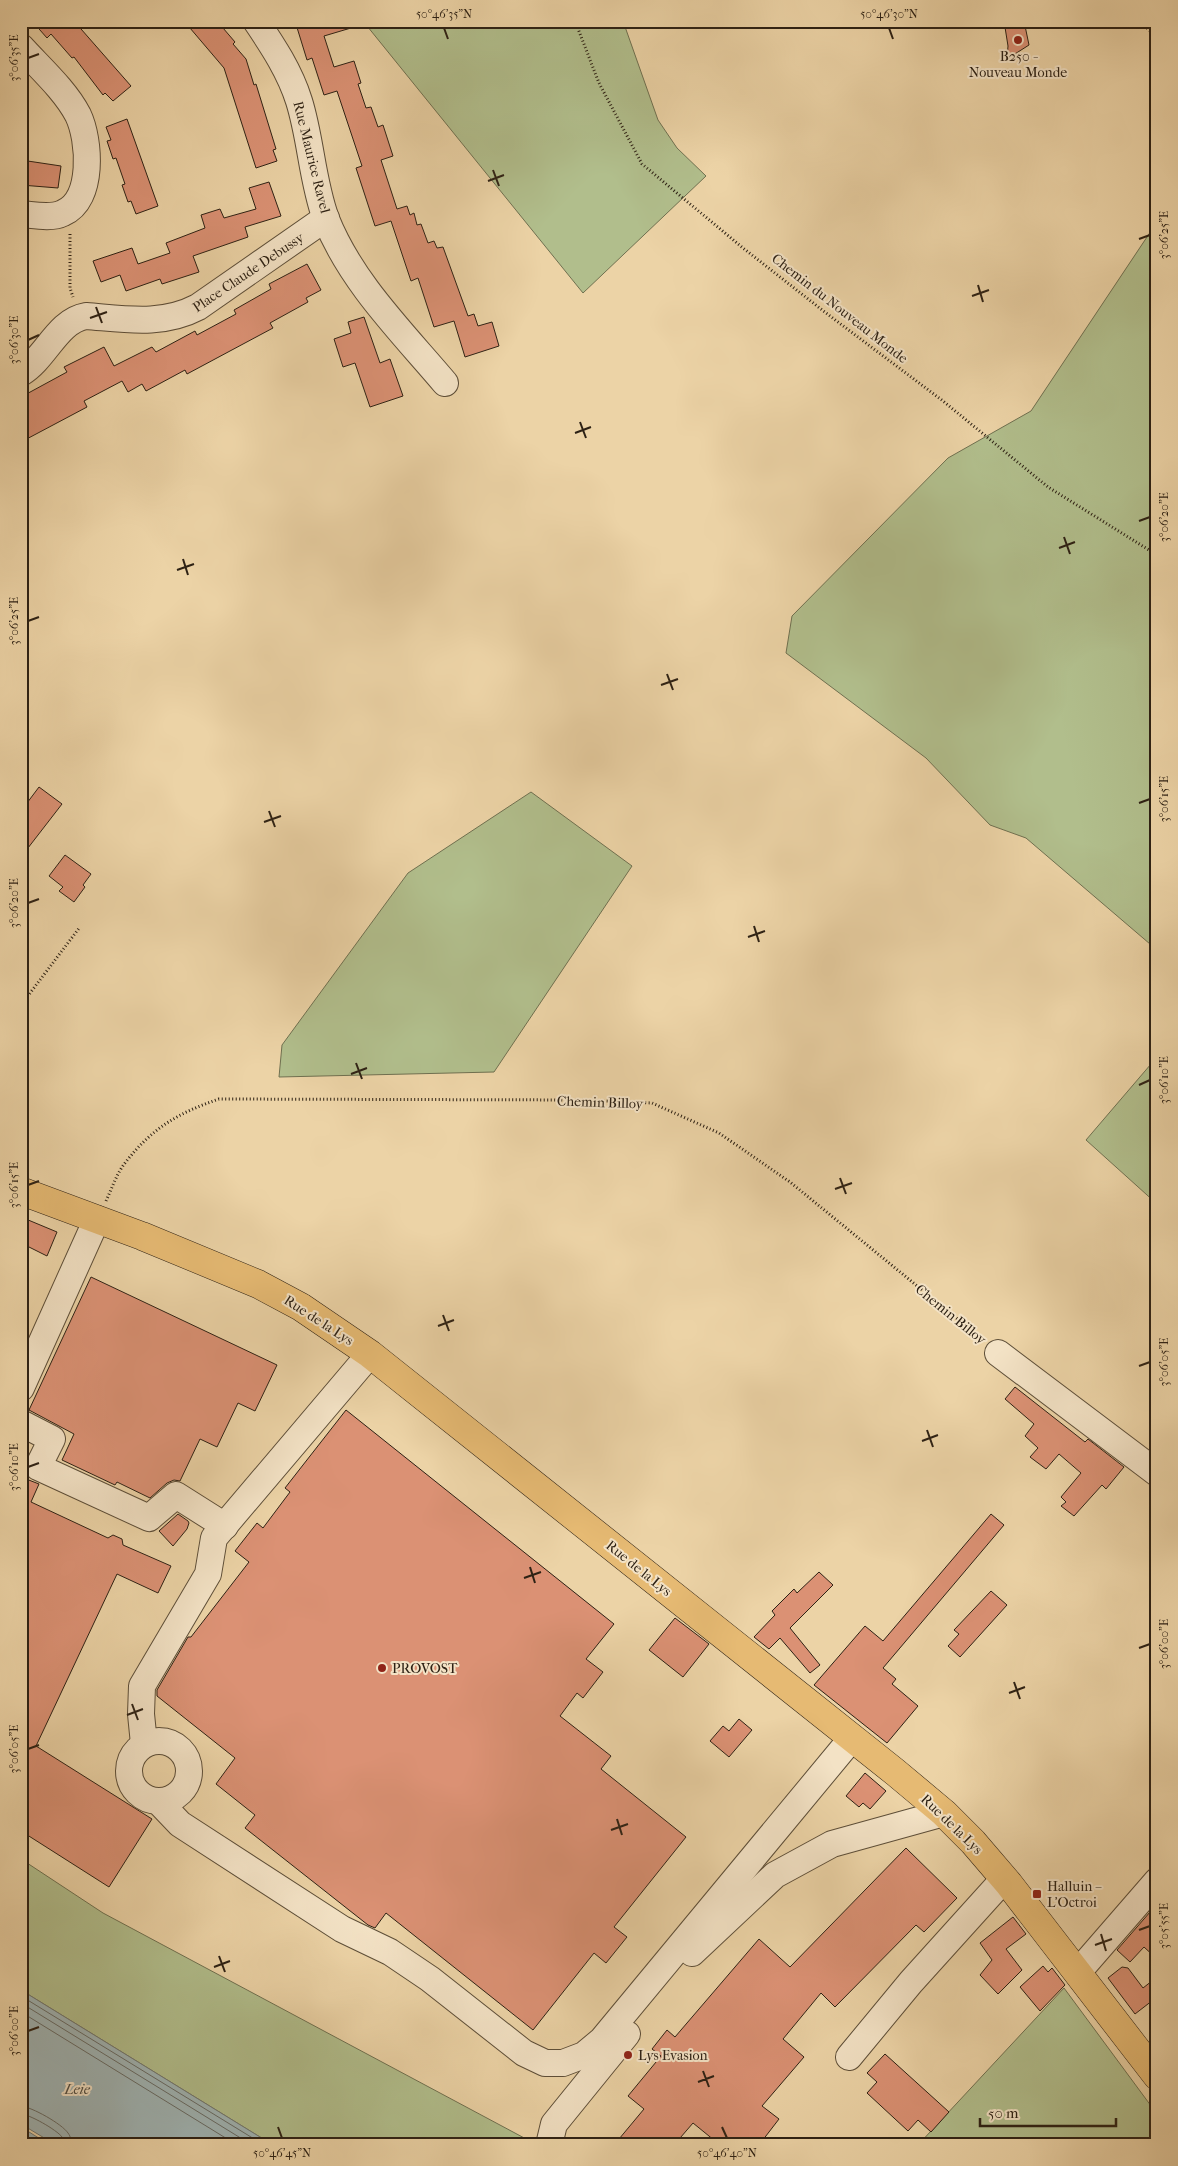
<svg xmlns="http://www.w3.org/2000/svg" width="1178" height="2166" viewBox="0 0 1178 2166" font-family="'IM FELL French Canon',serif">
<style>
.green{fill:#b1be8c;stroke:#6f7050}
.water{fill:#9fb4b4;stroke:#717974}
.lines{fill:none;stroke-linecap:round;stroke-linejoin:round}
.shore{stroke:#666a64;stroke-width:1}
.building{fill:#db9174;stroke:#2d2114}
.minor-casing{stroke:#5d4e38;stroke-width:28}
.major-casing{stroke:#2d2114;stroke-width:29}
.path{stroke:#2d2114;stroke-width:3;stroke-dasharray:1 2.5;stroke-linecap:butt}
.minor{stroke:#f3e2c5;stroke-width:26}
.major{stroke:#e6ba73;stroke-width:28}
.ticks{fill:none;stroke:#2d2114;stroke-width:2}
.poi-dot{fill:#8f2418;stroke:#f3e2c5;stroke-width:2}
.labels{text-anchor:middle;stroke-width:4;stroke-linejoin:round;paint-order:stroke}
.poi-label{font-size:14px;fill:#2d2114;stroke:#f3e2c5;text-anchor:start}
.street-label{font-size:14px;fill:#2d2114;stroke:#f3e2c5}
.water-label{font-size:15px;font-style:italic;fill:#4f4d44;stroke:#f3e2c5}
.neatline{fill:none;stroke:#2d2114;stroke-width:2}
.ticks-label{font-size:12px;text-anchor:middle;fill:#2d2114}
</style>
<rect width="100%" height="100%" fill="#ecd3a6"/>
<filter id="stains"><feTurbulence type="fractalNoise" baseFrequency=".004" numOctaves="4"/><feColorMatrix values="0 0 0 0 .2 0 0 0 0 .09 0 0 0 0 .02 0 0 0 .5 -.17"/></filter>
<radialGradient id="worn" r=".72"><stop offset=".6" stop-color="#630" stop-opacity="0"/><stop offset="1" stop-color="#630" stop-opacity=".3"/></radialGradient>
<g class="green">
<path d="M 363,21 L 623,21 L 658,120 L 677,148 L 706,176 L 583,293 Z"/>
<path d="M 1157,222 L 1157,950 L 1026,838 L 990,825 L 926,758 L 786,653 L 792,616 L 948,458 L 1031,411 Z"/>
<path d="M 531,792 L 632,866 L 494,1072 L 279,1077 L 282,1045 L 408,873 Z"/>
<path d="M 1157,1057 L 1157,1204 L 1086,1140 Z"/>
<path d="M 21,1859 L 103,1913 L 528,2140 L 532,2145 L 273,2145 L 21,1990 Z"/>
<path d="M 1064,1988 L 1157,2114 L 1157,2145 L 918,2145 Z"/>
</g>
<g class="water">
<path d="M 21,1990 L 273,2145 L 56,2145 L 21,2124 Z"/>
<path d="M 21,2127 L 50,2145 L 21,2145 Z"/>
</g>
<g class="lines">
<g class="shore">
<path d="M 21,1996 L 264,2145"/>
<path d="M 21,2003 L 252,2145"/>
<path d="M 21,2012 L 237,2145"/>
<path d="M 21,2106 C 32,2107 62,2124 68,2133 C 71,2137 71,2140 71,2145"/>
<path d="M 21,2114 C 29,2114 57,2130 62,2137 C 64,2140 63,2141 64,2145"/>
</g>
</g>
<g class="building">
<path d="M 32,21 L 74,21 L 131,86 L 113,101 L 105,93 L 103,95 L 74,57 L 72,58 L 51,34 L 47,38 Z"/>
<path d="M 184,21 L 217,21 L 235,42 L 233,44 L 246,59 L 254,85 L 256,84 L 276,149 L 273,150 L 277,161 L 256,168 L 224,68 Z"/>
<path d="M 295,21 L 361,21 L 361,25 L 324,36 L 334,67 L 354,61 L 361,83 L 358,84 L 366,108 L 371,107 L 378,127 L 383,125 L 393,156 L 381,160 L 397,209 L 407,206 L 410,215 L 414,213 L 417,225 L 421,224 L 428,243 L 434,241 L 437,248 L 443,247 L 468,316 L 474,314 L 478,326 L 492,322 L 499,346 L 465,357 L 454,321 L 434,327 L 418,278 L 411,281 L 391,221 L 375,226 L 356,168 L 362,166 L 337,91 L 324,95 L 312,58 L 307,60 Z"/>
<path d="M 1004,21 L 1024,21 L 1029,45 L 1007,59 L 1008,46 Z"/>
<path d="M 127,119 L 158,206 L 136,214 L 131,201 L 128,202 L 122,185 L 125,184 L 116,158 L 113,159 L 107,141 L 111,140 L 106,127 Z"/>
<path d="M 21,160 L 61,166 L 58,188 L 21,185 Z"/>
<path d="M 269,182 L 281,216 L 245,227 L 248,237 L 193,256 L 199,272 L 162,284 L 160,279 L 126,291 L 120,275 L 101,282 L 93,261 L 132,248 L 138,264 L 170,253 L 166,243 L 205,228 L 201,215 L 220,209 L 224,218 L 256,209 L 249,188 Z"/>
<path d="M 307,264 L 321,290 L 306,298 L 308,302 L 270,323 L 273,328 L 187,374 L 185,370 L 146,391 L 142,384 L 128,392 L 122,381 L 84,401 L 87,407 L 21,442 L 21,397 L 67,372 L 64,367 L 104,347 L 114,366 L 152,347 L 156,352 L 195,331 L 197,335 L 236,314 L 234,310 L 271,289 L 269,284 Z"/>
<path d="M 364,317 L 380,363 L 390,359 L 403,396 L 370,407 L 355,363 L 343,367 L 334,339 L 351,333 L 348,322 Z"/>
<path d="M 39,787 L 62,804 L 21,857 L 21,811 Z"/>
<path d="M 65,855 L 91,874 L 83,885 L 85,887 L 74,902 L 59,891 L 63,887 L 49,876 Z"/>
<path d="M 21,1217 L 57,1232 L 47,1256 L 21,1243 Z"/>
<path d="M 91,1277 L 277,1365 L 255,1411 L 238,1403 L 217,1447 L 200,1439 L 180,1481 L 174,1480 L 167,1483 L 150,1498 L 117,1482 L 115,1485 L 62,1460 L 74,1434 L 29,1410 Z"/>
<path d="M 1015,1387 L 1085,1442 L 1088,1439 L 1124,1467 L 1106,1489 L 1102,1485 L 1074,1516 L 1061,1506 L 1066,1502 L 1061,1497 L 1081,1473 L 1059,1454 L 1046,1469 L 1030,1457 L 1038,1448 L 1025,1436 L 1034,1424 L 1005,1399 Z"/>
<path d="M 346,1410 L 614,1624 L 586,1659 L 603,1672 L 583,1698 L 577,1693 L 560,1716 L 611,1756 L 601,1769 L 686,1837 L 614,1927 L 627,1937 L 606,1963 L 594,1953 L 533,2030 L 386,1913 L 375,1928 L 368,1925 L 245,1828 L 255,1815 L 216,1784 L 235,1758 L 157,1696 L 157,1690 L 188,1637 L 191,1637 L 249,1562 L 235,1551 L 257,1523 L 263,1528 L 290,1492 L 285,1488 Z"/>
<path d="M 21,1477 L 39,1484 L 31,1502 L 108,1538 L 113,1535 L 122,1539 L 123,1545 L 171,1566 L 158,1593 L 117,1574 L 36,1746 L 152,1819 L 109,1887 L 21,1831 Z"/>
<path d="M 178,1514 L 188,1521 L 189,1523 L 187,1529 L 173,1546 L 159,1531 Z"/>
<path d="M 991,1514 L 1004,1525 L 883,1668 L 896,1679 L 892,1684 L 918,1706 L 887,1743 L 814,1685 L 865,1626 L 883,1641 Z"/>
<path d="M 819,1572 L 833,1585 L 790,1628 L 820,1665 L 810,1673 L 780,1638 L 769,1649 L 754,1637 L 775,1615 L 772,1611 L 794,1589 L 797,1593 Z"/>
<path d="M 991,1591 L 1007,1605 L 960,1657 L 948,1646 L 959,1634 L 954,1630 Z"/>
<path d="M 675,1618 L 709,1644 L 683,1677 L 649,1650 Z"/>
<path d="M 739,1719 L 752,1730 L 729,1757 L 710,1741 L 723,1726 L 729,1731 Z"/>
<path d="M 865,1773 L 886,1791 L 870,1809 L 863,1803 L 859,1807 L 846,1796 Z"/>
<path d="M 906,1848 L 957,1898 L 924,1932 L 916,1925 L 835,2007 L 821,1993 L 783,2039 L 804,2057 L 762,2106 L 779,2119 L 759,2145 L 720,2145 L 693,2123 L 674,2145 L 614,2145 L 644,2109 L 628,2096 L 661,2056 L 652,2049 L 667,2030 L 675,2037 L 759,1939 L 790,1967 Z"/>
<path d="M 1157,1904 L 1157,1959 L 1144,1947 L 1130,1962 L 1117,1950 Z"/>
<path d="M 1013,1917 L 1026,1934 L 1006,1949 L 1022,1970 L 998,1994 L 980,1975 L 992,1960 L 980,1943 Z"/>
<path d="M 1043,1966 L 1048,1972 L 1052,1968 L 1065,1985 L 1040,2011 L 1020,1987 Z"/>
<path d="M 1122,1967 L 1128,1968 L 1143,1988 L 1157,1977 L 1157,1997 L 1135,2014 L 1108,1978 Z"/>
<path d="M 885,2054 L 949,2112 L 931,2132 L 918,2120 L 908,2131 L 867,2093 L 877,2082 L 867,2073 Z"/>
</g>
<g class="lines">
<defs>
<g id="minor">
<path d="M 256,21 C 273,46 290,72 299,101 C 311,139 312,181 326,219 C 351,282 402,332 445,383"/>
<path d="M 21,47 C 40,68 65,90 78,115 C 90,140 94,200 63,213 C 51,219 34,215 21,214"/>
<path d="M 21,373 C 46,358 57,321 86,316 C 125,319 162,326 198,307 L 326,218"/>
<path d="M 998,1353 L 1157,1473"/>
<path d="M 21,1388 L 97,1219"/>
<path d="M 21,1423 L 52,1439 L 38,1467 L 149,1518 L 176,1495 L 225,1526"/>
<circle cx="159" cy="1771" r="30"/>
<path d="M 144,1744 L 141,1714 L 142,1686 L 208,1574 L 214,1538 L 370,1354"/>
<path d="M 159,1802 L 180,1824 L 342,1929 L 390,1952 L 430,1979 L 524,2053 L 545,2063 L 563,2063 L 584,2055 L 602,2040 L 852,1738"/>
<path d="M 692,1953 L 775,1875 L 832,1844 L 944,1813"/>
<path d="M 1078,1972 L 1157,1881"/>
<path d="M 849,2057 L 911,1982 L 1004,1879"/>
<path d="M 549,2145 L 554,2124 L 627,2034"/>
</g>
<path id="major" d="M 21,1191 L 142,1236 L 258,1284 L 301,1307 L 370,1354 L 895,1772 L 944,1813 L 973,1842 L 1009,1884 L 1157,2076"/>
</defs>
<use href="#minor" class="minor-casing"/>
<use href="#major" class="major-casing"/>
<g class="path">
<path d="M 575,21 L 599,83 L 642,164 L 743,248 L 826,313 L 943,401 L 1048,487 L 1157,555"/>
<path d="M 1139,21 L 1157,37"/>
<path d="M 70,234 L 70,288 L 73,297"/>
<path d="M 21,1005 L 80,927"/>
<path d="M 106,1201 C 112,1188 117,1173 125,1163 C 152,1128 178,1113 219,1099 L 586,1100 L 652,1103 L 719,1133 L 790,1182 L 982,1339"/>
</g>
<use href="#minor" class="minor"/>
<use href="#major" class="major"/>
</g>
<path class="ticks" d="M 444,28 L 448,39M 889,28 L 893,39M 28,58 L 39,54M 493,170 L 499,186M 488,181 L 504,175M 1139,239 L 1150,235M 978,285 L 983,302M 972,296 L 989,290M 96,307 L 102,323M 90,318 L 107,312M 28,340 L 39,335M 580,422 L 586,438M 575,433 L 591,427M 1139,521 L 1150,517M 1064,537 L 1070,554M 1059,548 L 1075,542M 183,559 L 188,575M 177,570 L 194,564M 28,621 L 39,617M 667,674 L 673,690M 661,685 L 678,679M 1139,803 L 1150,799M 269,811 L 275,827M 264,822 L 281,816M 28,903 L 39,899M 754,926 L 759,942M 748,937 L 765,931M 356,1063 L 362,1079M 351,1074 L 367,1068M 1139,1085 L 1150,1080M 840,1178 L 846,1194M 28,1185 L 39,1181M 835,1189 L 852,1183M 443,1315 L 449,1331M 438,1326 L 454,1320M 1139,1366 L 1150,1362M 927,1430 L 933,1447M 922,1441 L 938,1435M 28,1467 L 39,1463M 530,1567 L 535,1583M 524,1578 L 541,1572M 1139,1648 L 1150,1644M 1014,1682 L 1020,1699M 1009,1693 L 1025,1687M 132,1704 L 138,1720M 127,1715 L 143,1709M 28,1749 L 39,1745M 617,1819 L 622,1835M 611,1830 L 628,1824M 1139,1930 L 1150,1926M 1101,1934 L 1106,1951M 1095,1945 L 1112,1939M 219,1956 L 225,1972M 214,1967 L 230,1961M 28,2031 L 39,2027M 703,2071 L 709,2087M 698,2082 L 714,2076M 278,2127 L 282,2138M 722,2127 L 727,2138"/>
<g class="poi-dot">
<circle cx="1018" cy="40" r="5"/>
<circle cx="382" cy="1668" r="5"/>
<rect x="1032" y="1889" width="10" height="10" rx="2.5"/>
<circle cx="628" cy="2055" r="5"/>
</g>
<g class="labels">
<g class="poi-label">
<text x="1018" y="61" text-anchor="middle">B250 -<tspan x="1018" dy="16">Nouveau Monde</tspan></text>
<text x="392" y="1673">PROVOST</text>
<text x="1047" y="1891">Halluin –<tspan x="1047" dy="16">L'Octroi</tspan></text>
<text x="638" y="2060">Lys Evasion</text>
</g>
<g class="street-label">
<text transform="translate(312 157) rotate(76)" y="5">Rue Maurice Ravel</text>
<text transform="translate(248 272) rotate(-34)" y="5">Place Claude Debussy</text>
<text transform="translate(840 308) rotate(38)" y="5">Chemin du Nouveau Monde</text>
<text transform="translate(600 1102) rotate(2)" y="5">Chemin Billoy</text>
<text transform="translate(951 1314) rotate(39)" y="5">Chemin Billoy</text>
<text transform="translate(319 1320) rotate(33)" y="5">Rue de la Lys</text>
<text transform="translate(639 1568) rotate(39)" y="5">Rue de la Lys</text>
<text transform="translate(952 1824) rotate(44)" y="5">Rue de la Lys</text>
</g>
<g class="water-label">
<text x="77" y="2094">Leie</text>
</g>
</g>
<rect width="1178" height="2166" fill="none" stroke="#ecd3a6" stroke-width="55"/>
<path d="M980 2118v8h136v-8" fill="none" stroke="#2d2114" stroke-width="2.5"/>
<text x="988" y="2118" font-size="15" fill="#2d2114" stroke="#f3e2c5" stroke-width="4" paint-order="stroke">50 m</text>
<rect x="28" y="28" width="1122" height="2110" class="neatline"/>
<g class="ticks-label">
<text x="444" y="18">50°46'35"N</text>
<text x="889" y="18">50°46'30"N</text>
<text transform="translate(14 58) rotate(-90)" y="4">3°06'35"E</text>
<text transform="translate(1164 235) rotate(-90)" y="4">3°06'25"E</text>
<text transform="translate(14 340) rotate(-90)" y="4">3°06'30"E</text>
<text transform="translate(1164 517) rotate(-90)" y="4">3°06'20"E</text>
<text transform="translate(14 621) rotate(-90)" y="4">3°06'25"E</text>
<text transform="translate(1164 799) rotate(-90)" y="4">3°06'15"E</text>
<text transform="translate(14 903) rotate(-90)" y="4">3°06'20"E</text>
<text transform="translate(1164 1080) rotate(-90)" y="4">3°06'10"E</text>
<text transform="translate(14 1185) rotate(-90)" y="4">3°06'15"E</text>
<text transform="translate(1164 1362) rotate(-90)" y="4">3°06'05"E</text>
<text transform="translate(14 1467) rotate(-90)" y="4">3°06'10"E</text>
<text transform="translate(1164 1644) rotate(-90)" y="4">3°06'00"E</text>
<text transform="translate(14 1749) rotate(-90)" y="4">3°06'05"E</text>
<text transform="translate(1164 1926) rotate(-90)" y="4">3°05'55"E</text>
<text transform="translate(14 2031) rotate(-90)" y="4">3°06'00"E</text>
<text x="282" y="2157">50°46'45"N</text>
<text x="727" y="2157">50°46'40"N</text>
</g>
<rect width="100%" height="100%" filter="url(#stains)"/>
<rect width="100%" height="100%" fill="url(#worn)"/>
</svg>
